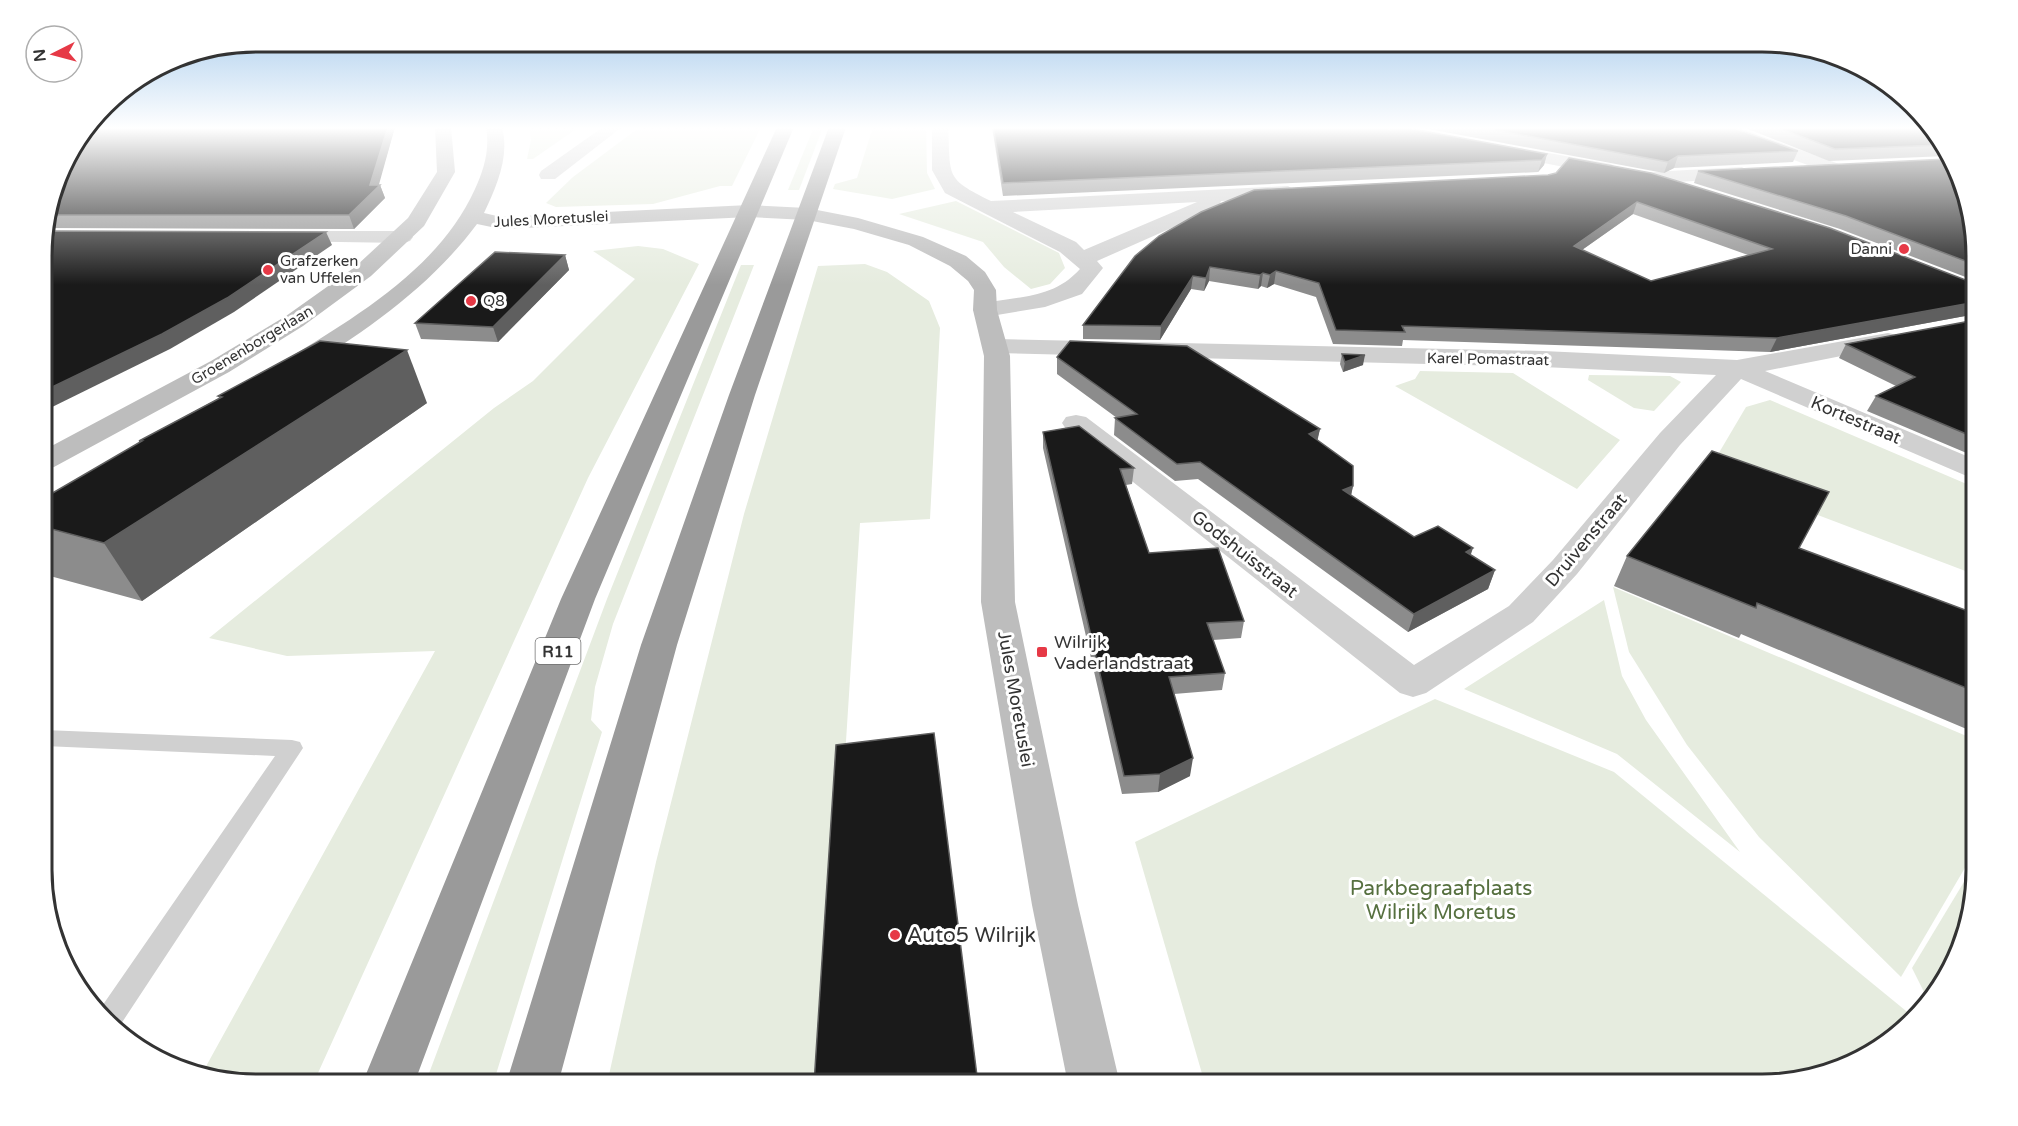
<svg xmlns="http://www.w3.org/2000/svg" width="2018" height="1126" viewBox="0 0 2018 1126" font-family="'Varela Round',sans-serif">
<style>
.green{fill:#e6ecdf}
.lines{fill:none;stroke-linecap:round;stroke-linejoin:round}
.lane{fill:#d0d0d0;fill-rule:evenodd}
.street{fill:#d0d0d0;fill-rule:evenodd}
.secondary{fill:#bdbdbd;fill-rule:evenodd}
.highway{fill:#9a9a9a;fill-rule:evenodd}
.wall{fill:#8c8c8c;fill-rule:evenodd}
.shaded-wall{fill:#5f5f5f}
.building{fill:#1a1a1a;stroke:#5f5f5f;stroke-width:1.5;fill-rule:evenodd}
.poi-dot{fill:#e63946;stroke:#fff;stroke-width:2}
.labels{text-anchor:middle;stroke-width:6;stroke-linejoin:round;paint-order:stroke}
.far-street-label{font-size:15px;fill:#333;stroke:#fff}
.far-poi-label{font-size:15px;fill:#333;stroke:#fff;text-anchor:start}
.shield{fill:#fff;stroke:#707070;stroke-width:1.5}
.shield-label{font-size:16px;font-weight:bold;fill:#333}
.street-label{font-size:18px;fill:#333;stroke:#fff}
.poi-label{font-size:18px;fill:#333;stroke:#fff;text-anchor:start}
.near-park-label{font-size:21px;fill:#56703f;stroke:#fff}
.near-poi-label{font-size:21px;fill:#333;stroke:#fff;text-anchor:start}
.rim{fill:none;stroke:#333;stroke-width:3}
</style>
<rect width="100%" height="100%" fill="#fff"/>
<g class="green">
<path d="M 529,127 L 579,127 L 533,159 L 527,159 L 531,140 Z"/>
<path d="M 640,127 L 761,127 L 732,186 L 720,186 L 653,204 L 556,207 L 546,203 L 573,177 Z"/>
<path d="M 814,127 L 823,127 L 799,190 L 788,190 Z"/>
<path d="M 873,127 L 926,127 L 927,173 L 935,189 L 892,199 L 833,189 L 835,184 L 857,178 Z"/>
<path d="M 956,201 L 1059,253 L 1065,268 L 1050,284 L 1031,289 L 1004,267 L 983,242 L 899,214 Z"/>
<path d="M 638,246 L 663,249 L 699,264 L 588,478 L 313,1084 L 256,1084 L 204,1070 L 435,651 L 287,656 L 209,638 L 494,408 L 533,381 L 635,279 L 593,251 Z"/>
<path d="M 865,264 L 887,272 L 929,301 L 940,328 L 930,519 L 860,523 L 824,1084 L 607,1084 L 656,862 L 744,514 L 818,266 Z"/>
<path d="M 741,265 L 754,265 L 613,624 L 595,687 L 591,720 L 602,732 L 493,1084 L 425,1084 L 607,599 Z"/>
<path d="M 1420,371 L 1513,373 L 1620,440 L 1577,489 L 1395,386 L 1415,379 Z"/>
<path d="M 1589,375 L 1670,376 L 1681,382 L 1654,411 L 1634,408 L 1588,380 Z"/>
<path d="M 1770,400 L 1976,488 L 1976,575 L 1707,473 L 1746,407 Z"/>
<path d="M 1613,587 L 1976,740 L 1976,849 L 1901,977 L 1759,837 L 1687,745 L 1629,652 Z"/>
<path d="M 1604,600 L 1622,676 L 1646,720 L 1740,852 L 1617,754 L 1464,689 Z"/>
<path d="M 1435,699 L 1614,772 L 1911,1015 L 1880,1048 L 1775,1084 L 1205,1084 L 1135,842 Z"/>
<path d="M 1976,862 L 1976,883 L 1947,976 L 1927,998 L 1912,968 Z"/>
</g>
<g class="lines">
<path class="lane" d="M 44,730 L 292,740 L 300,742 L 303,748 L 119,1027 L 100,1009 L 275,756 L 44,746 Z"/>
<g class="street">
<path d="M 603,127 L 622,127 L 555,179 L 541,179 L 539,175 L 541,171 Z"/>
<path d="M 932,127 L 948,127 C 951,177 944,178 991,201 L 1288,186 L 1298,192 L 1288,198 L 1221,201 L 1219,207 L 1097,261 L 1103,268 L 1082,294 L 1045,307 L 985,317 L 977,315 L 973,310 L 977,305 C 1016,295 1051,301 1080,269 L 1060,252 L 945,193 L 932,170 ZM 1197,202 L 1084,250 L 1076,242 L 1013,212 Z"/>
<path d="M 1712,127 L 1737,127 L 1839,164 L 1842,168 L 1839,172 L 1827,172 L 1714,131 Z"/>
<path d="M 1502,145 L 1611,164 L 1620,170 L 1611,176 L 1496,154 L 1493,150 Z"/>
<path d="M 1742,167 L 1751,173 L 1749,177 L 1651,184 L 1642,178 L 1651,172 Z"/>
<path d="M 285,231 L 403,231 L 410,233 L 413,237 L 410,241 L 403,243 L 278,241 L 275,237 L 278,233 Z"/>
<path d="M 1888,333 L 1897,335 L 1900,340 L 1897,345 L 1765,371 L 1976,460 L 1976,480 L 1741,379 L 1680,445 L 1577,574 L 1533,622 L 1426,693 L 1413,697 L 1400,693 L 1066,429 L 1062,423 L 1066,417 L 1076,415 L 1086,417 L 1414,665 L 1509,606 L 1553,560 L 1660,433 L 1716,375 L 1543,367 L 996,353 L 987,351 L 984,346 L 987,341 L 996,339 L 1543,351 L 1737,360 Z"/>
</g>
<g class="secondary">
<path d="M 435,127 L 451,127 L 455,172 L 424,226 L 371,276 L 303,326 L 229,372 L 54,467 L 44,470 L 44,450 L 211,361 L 286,316 L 355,267 L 408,218 L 437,172 Z"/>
<path d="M 486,127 L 502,127 C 510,157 496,187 484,213 L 501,217 L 749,205 L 807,208 L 858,218 L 923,237 L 966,256 L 985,272 L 996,290 L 997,310 L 1010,356 L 1015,602 L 1078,905 L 1120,1084 L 1068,1084 L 1032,905 L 981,602 L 984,356 L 973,310 L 974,290 L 968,281 L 950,266 L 909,245 L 854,229 L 807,220 L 749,217 L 501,229 L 477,224 C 430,287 366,331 300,372 L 291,375 L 282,372 L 278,367 L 282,362 C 354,318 439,269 475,189 C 484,169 490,150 486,127 Z"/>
</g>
<g class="highway">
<path d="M 777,127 L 794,127 L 595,599 L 414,1084 L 362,1084 L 561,599 Z"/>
<path d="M 829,127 L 846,127 L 755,395 L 677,645 L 558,1084 L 506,1084 L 641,645 L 729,395 Z"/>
</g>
</g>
<g class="wall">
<path d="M 395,127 L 378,185 L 380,185 L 385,198 L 354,229 L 44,228 L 64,161 Z"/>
<path d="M 992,127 L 1402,127 L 1547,154 L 1544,165 L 1538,172 L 1003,196 Z"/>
<path d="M 1418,127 L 1731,127 L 1798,151 L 1793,162 L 1674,168 L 1664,173 Z"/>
<path d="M 1743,127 L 1929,127 L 1940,138 L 1946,156 L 1829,161 Z"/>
<path d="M 1698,171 L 1976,242 L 1976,281 L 1840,229 L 1694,183 Z"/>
<path d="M 1548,175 L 1976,284 L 1976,314 L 1770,352 L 1403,340 L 1402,346 L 1333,344 L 1316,297 L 1274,284 L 1267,288 L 1261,286 L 1258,289 L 1209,281 L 1204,291 L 1191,289 L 1160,340 L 1083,339 L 1083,325 L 1135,256 ZM 1633,214 L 1748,255 L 1651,281 L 1582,250 Z"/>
<path d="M 565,255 L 569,270 L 498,342 L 421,339 L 415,323 Z"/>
<path d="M 1976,320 L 1976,457 L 1867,411 L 1876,396 L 1896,386 L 1839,358 L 1846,344 Z"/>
<path d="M 1342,354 L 1363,365 L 1343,372 L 1340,364 Z"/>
<path d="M 1057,357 L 1320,429 L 1317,440 L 1353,486 L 1351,496 L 1414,537 L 1471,555 L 1495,570 L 1488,589 L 1408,632 L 1198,479 L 1175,481 L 1114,435 L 1115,418 L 1117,418 L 1057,374 Z"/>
<path d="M 218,396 L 427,403 L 142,601 L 50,576 L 44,567 L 44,498 L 140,442 L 139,441 L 219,398 Z"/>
<path d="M 1043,432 L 1134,468 L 1132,484 L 1126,485 L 1149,553 L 1244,621 L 1241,638 L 1213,640 L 1225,673 L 1222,690 L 1174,694 L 1190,776 L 1158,792 L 1122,794 L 1043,448 Z"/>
<path d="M 1799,548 L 1976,614 L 1976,733 L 1741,634 L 1739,638 L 1614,586 L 1627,556 Z"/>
</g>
<g class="shaded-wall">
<path d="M 388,127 L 395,127 L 378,188 L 380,185 L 385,198 L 354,229 L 349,215 L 370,185 Z"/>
<path d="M 1547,154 L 1544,165 L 1538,172 L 1542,160 Z"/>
<path d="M 1678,156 L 1674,168 L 1664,173 L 1668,162 Z"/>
<path d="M 1637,202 L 1633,214 L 1569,259 L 1574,246 Z"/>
<path d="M 326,232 L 332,245 L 234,312 L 170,349 L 44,411 L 44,391 Z"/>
<path d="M 565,255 L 569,270 L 498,342 L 493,327 Z"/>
<path d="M 1210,267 L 1209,281 L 1204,291 L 1206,278 Z"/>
<path d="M 1276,271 L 1274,284 L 1267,288 L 1270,275 Z"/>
<path d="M 1263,273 L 1261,286 L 1258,289 L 1260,275 Z"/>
<path d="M 1193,276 L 1191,289 L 1160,340 L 1161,326 Z"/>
<path d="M 1976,302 L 1976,314 L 1770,352 L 1777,338 Z"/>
<path d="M 407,350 L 427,403 L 142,601 L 104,543 Z"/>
<path d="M 1365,355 L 1363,365 L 1343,372 L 1345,362 Z"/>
<path d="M 1320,429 L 1316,447 L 1309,434 Z"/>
<path d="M 1353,486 L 1349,504 L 1343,490 Z"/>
<path d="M 1473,548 L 1467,566 L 1466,552 Z"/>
<path d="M 1495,570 L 1488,589 L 1408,632 L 1414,614 Z"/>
<path d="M 1193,758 L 1190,776 L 1158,792 L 1160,774 Z"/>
</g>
<g class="building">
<path d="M 91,127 L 388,127 L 370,185 L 380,185 L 349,215 L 48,215 L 64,161 Z"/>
<path d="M 993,127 L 1382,127 L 1389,129 L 1387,127 L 1402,127 L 1547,154 L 1542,160 L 1003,183 Z"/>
<path d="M 1479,127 L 1731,127 L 1798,151 L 1678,156 L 1668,162 Z"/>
<path d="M 1776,127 L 1929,127 L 1940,138 L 1943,145 L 1835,149 Z"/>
<path d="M 1569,158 L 1651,173 L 1830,228 L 1976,284 L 1976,302 L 1777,338 L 1402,326 L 1405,332 L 1336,330 L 1319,283 L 1276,271 L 1270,275 L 1263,273 L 1260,275 L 1210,267 L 1206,278 L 1193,276 L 1161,326 L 1083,325 L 1135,256 L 1159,236 L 1201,212 L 1254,190 L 1548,175 L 1556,173 ZM 1637,202 L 1772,249 L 1651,281 L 1574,246 Z"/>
<path d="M 1947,159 L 1976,242 L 1976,265 L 1846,216 L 1698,171 Z"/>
<path d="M 44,231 L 326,232 L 227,298 L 162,334 L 44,391 Z"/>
<path d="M 495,252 L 565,255 L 493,327 L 415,323 Z"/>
<path d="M 1976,320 L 1976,438 L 1876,396 L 1915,377 L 1846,344 Z"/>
<path d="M 320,341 L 407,350 L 104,543 L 44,527 L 44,498 L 142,441 L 139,441 L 222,397 L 218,396 Z"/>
<path d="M 1070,341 L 1187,346 L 1320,429 L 1309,434 L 1353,466 L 1353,486 L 1343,490 L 1414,537 L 1438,526 L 1473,548 L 1466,552 L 1495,570 L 1414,614 L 1200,462 L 1177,464 L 1115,418 L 1137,414 L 1057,357 Z"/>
<path d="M 1342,354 L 1365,355 L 1345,362 Z"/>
<path d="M 1079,426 L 1134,468 L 1120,469 L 1149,553 L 1218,548 L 1244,621 L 1207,623 L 1225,673 L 1169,677 L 1193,758 L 1160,774 L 1124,776 L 1043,432 Z"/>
<path d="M 1712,451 L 1829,492 L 1799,548 L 1976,614 L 1976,692 L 1757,603 L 1756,608 L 1627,556 Z"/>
<path d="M 934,733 L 978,1084 L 814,1084 L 836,745 Z"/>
</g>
<linearGradient id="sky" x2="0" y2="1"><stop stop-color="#9ec6ea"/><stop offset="0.45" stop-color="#fff"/><stop offset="1" stop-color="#fff" stop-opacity="0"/></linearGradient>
<rect width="2018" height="285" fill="url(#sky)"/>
<g class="poi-dot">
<circle cx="1904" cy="249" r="6"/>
<circle cx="268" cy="270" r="6"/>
<circle cx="471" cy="301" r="6"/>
<rect x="1036" y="646" width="12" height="12" rx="3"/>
<circle cx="895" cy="935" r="6"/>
</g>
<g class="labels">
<g class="far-street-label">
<text transform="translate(551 219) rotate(-3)" y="5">Jules Moretuslei</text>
<text transform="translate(252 345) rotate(-31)" y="5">Groenenborgerlaan</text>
<text transform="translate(1488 359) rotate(1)" y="5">Karel Pomastraat</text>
</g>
<g class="far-poi-label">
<text x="1892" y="254" text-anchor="end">Danni</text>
<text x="280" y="266">Grafzerken<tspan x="280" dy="17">van Uffelen</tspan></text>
<text x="483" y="306">Q8</text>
</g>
<rect class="shield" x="535.5" y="638" width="45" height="26" rx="4.5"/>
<g class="shield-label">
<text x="558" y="657">R11</text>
</g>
<g class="street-label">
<text transform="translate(1856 420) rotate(23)" y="6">Kortestraat</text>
<text transform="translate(1586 540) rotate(-50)" y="6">Druivenstraat</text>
<text transform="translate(1245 554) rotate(38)" y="6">Godshuisstraat</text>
<text transform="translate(1016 699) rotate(80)" y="6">Jules Moretuslei</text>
</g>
<g class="poi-label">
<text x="1054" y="648">Wilrijk<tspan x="1054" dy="21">Vaderlandstraat</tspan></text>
</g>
<g class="near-park-label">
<text x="1441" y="895">Parkbegraafplaats<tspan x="1441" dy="24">Wilrijk Moretus</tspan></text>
</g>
<g class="near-poi-label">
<text x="907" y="942">Auto5 Wilrijk</text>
</g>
</g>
<path d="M0 0H2018V1126H0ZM256 52H1762A204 204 0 0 1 1966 256V870A204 204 0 0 1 1762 1074H256A204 204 0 0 1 52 870V256A204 204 0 0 1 256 52Z" fill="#fff" fill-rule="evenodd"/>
<path class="rim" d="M256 52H1762A204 204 0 0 1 1966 256V870A204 204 0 0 1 1762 1074H256A204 204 0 0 1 52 870V256A204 204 0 0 1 256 52Z"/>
<g transform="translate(54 54) rotate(264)"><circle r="28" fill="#ffffff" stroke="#adadad" stroke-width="1.5"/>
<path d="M0-4.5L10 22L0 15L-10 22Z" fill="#e63946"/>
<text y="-9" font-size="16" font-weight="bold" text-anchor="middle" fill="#333333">N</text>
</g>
</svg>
